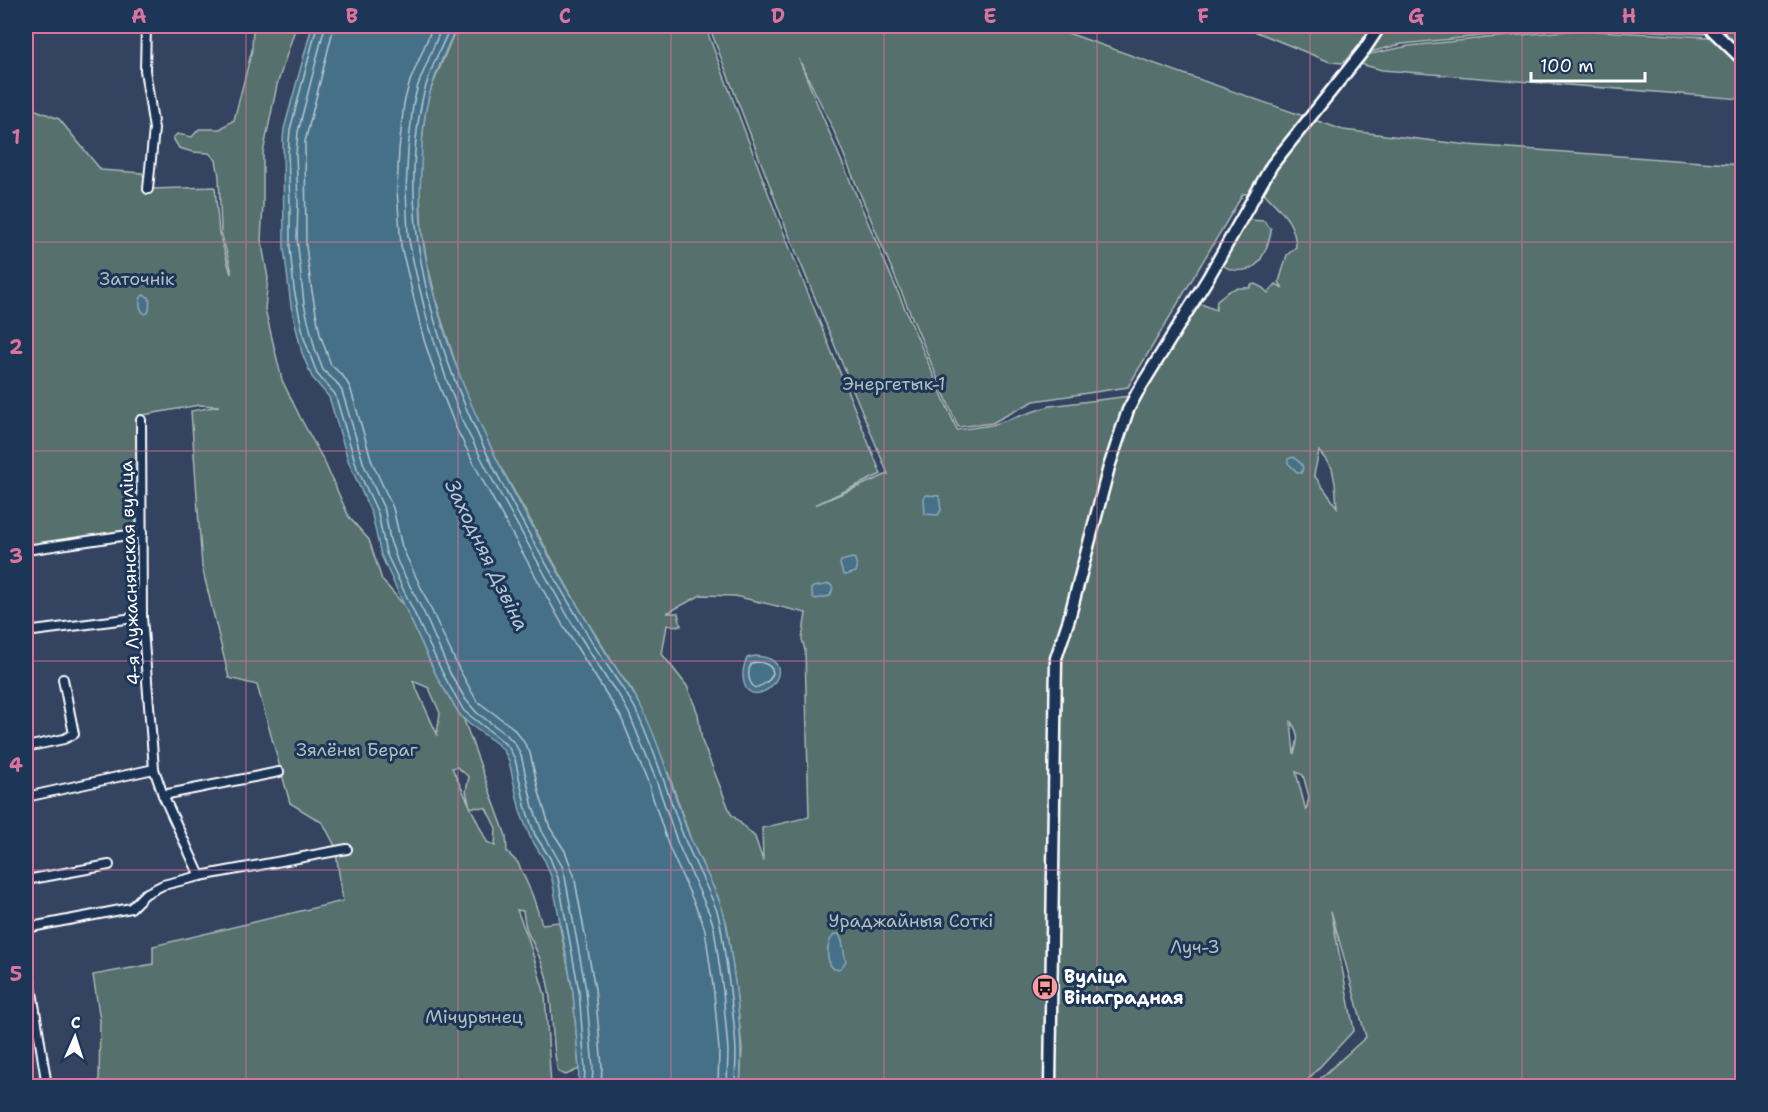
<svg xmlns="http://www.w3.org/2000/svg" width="1768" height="1112" viewBox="0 0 1768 1112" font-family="'Shantell Sans',sans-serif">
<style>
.green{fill:#55706d;stroke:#aab8b6;stroke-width:1.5;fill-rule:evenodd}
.water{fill:#447088;stroke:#8fa9b8;stroke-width:1.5}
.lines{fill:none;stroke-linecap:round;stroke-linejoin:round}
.shore{stroke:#b4c6cf;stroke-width:1.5}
.street-casing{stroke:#fff;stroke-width:12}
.secondary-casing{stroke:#fff;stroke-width:15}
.street{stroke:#1d3557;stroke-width:8}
.secondary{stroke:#1d3557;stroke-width:10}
.grid{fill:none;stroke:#da749d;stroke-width:1.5;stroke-opacity:0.55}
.labels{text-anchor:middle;stroke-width:6;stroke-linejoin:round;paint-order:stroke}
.park-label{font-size:18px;fill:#b2bfbd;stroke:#1d3557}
.street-label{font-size:18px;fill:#fff;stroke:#1d3557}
.poi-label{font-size:18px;font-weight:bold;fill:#fff;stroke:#1d3557;text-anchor:start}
.water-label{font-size:20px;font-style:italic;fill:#b4c6cf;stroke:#1d3557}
.neatline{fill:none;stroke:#da749d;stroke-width:2}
.grid-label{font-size:20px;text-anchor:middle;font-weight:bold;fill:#da749d}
</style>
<rect width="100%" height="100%" fill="#344360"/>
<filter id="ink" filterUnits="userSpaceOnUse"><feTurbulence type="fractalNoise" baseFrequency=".0167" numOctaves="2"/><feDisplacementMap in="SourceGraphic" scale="12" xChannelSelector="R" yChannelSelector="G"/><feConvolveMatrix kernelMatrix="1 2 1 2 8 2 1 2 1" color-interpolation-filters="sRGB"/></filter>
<g filter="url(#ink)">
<g class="green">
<path d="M 252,26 L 296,26 L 277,85 L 263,153 L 263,206 L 261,239 L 268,278 L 265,309 L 282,380 L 301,419 L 324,461 L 349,517 L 369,540 L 382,580 L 404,605 L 438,679 L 460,715 L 464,720 L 506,836 L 507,852 L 518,863 L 532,894 L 542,924 L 559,922 L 573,992 L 579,1069 L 566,1075 L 558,1072 C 551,1042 554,1011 547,980 C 544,964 535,948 528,933 C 525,926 524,918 523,911 L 517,910 L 528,938 L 545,995 L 551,1086 L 99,1086 L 100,1020 L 93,975 L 153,964 L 153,946 L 343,901 L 335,846 L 323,823 L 290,803 L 257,685 L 229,678 L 202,567 L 191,411 L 219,406 L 199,405 L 138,416 L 139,528 L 26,546 L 26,106 L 59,119 L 101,170 L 142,173 L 150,189 L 215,187 L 219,233 L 231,274 L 231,268 L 221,232 L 219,176 L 216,160 L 209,153 L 193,152 L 179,148 L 173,138 L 177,134 L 192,137 L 199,129 L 220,129 L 234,120 L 252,50 L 253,27 ZM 413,681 L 429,688 L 440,713 L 437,734 ZM 457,767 L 469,777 L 466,791 L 470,807 L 486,808 L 496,828 L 495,846 L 487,842 L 452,768 Z"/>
<path d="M 457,26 L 705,26 L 778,219 L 881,474 L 815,505 L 888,474 L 786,228 L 709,26 L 1048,26 L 1343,130 L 1468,145 L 1742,165 L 1742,1086 L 1312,1086 L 1366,1037 L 1331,911 L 1354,1030 L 1302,1086 L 740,1086 L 742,1049 L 736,990 L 727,925 L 718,897 L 691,840 L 669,775 L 641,707 L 632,690 L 618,671 L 582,613 L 504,473 L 477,420 L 460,377 L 440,315 L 427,262 L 422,233 L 420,190 L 421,151 L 426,107 L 431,89 ZM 799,59 L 833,129 L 958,427 L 992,423 L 1034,401 L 1128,387 L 1243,194 L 1264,193 C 1281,211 1295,221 1296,247 L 1287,255 L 1279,282 L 1283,288 L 1276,284 L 1268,293 L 1263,288 L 1255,284 L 1251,285 L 1250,288 C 1232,287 1230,290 1217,300 L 1216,310 L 1201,304 L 1130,396 L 1050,406 L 992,425 L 957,430 L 818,106 ZM 1319,451 L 1332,468 L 1335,483 L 1337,507 L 1314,475 ZM 701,595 L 735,596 L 806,613 L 802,639 L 805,650 L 809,817 L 762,828 L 763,861 L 755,837 L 731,814 L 702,741 L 698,714 L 687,686 L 662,654 L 667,625 L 681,626 L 678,613 L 667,613 ZM 1291,722 C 1300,734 1298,741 1294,754 ZM 1296,772 L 1303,775 L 1309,797 L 1306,811 Z"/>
<path d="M 1242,26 L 1369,26 L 1367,38 L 1343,63 L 1330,62 Z"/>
<path d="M 1372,26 L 1710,26 L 1704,34 L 1582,27 L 1551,29 L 1402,44 L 1366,53 Z"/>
<path d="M 1714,26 L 1742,26 L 1742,99 L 1382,70 L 1357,63 L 1365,55 L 1409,46 L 1486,38 L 1579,30 L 1708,37 Z"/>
<path d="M 1250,220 L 1264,221 L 1271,229 C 1271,238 1263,259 1256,265 C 1248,272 1232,272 1224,266 C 1226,251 1238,228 1250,220 Z"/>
</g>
<g class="water">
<path d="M 312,26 L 457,26 C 447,46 438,67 431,89 C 423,114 422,142 421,168 C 420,193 419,218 423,242 C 444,377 514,497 582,613 C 593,632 605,652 618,671 C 625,682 633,692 640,704 C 660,744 671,786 686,827 C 696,856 713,882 723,911 C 728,927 729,944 732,961 C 738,1003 743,1044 740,1086 L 578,1086 L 579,1069 L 573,992 L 552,879 L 545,861 L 530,837 L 520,811 L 509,761 L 504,751 L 496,743 L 469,724 L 460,715 L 438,679 L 381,555 L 372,515 L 349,463 L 329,397 L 312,377 L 302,353 L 291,306 L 284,248 L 283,140 L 284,129 Z"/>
<path d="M 143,295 L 149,297 C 150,303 150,308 148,313 L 145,314 C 139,310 138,300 143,295 Z"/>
<path d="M 1293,457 C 1299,462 1306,465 1301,473 L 1298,473 L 1288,463 L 1288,459 Z"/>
<path d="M 926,495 L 939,496 L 941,510 L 938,515 L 925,514 L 924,499 Z"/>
<path d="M 852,558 L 855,559 L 857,568 L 856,572 L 846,575 L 843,574 L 840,564 L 841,561 Z"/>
<path d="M 830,584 L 833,588 L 830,596 L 816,599 L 813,597 L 811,589 L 813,587 Z"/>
<path d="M 755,656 C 807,659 758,713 745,686 C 741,676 743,667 747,658 Z"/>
<path d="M 835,934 L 839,934 C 844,942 843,952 846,961 C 832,986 819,948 835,934 Z"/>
</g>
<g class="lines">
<g class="shore">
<path d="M 317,26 L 290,130 L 288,154 L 290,203 L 290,248 L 294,289 L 304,338 L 317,374 L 335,394 L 357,468 L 378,513 L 386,553 L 444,676 L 464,711 L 500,739 L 509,748 L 515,759 L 526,809 L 535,835 L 550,858 L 558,878 L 579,991 L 585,1069 L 584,1086"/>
<path d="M 325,26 L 298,132 L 296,154 L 298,203 L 297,238 L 304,304 L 315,349 L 323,370 L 336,382 L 342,391 L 364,465 L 385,511 L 390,540 L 398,563 L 425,615 L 450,673 L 466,700 L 477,713 L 506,734 L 515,744 L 521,755 L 533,807 L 542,831 L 562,866 L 565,877 L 586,990 L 593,1068 L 592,1086"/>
<path d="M 334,26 L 305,142 L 306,246 L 311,286 L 320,334 L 331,365 L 343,376 L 350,387 L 372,462 L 393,508 L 402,547 L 459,669 L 477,701 L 512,727 L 522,739 L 530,753 L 539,792 L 550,828 L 565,851 L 574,875 L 595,989 L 602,1067 L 601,1086"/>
<path d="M 433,26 L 410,81 L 404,103 L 399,149 L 397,190 L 401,246 L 424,340 L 439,385 L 456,428 L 484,483 L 562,624 L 621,717 L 648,783 L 669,847 L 701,918 L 705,930 L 714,993 L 719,1050 L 718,1086"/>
<path d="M 442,26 L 418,85 L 413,105 L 408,150 L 406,190 L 408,235 L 414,265 L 427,319 L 447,381 L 464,425 L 492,479 L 570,620 L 606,678 L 620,697 L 629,713 L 656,780 L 678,844 L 710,915 L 714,928 L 723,991 L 728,1050 L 727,1086"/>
<path d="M 451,26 C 439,51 426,78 421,106 C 385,288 488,467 578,618 C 588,636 599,654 611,671 C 619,684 629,696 636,710 C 654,748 666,788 680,827 C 690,856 706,882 717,911 C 722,927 723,944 726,961 C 730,991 735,1022 736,1052 C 736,1064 735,1075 735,1086"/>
<path d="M 756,662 C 763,662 772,665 773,673 C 771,681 762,686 755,688 C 748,682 747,672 751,664 Z"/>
</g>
<defs>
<g id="street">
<path d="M 146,26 L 145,70 L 154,129 L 148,189"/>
<path d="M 141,420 L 142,617 L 154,769 L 163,795 L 200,876"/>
<path d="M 26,550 L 142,533"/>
<path d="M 26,632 L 142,617"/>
<path d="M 26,747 L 64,739 L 74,734 L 63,679"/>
<path d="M 163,795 L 279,772"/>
<path d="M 26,797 L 154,769"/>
<path d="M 26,880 L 109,865"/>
<path d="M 26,928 L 131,908 L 145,894 L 163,885 L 200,876 L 347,849"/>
<path d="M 26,954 L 47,1086"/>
</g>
<g id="secondary">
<path d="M 1708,26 L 1742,59"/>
<path d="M 1050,1086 L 1056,658 L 1069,619 L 1109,467 L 1128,410 L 1137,393 L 1208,278 L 1272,165 L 1364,50 L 1380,26"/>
</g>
</defs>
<use href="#street" class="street-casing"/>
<use href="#secondary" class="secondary-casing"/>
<use href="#street" class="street"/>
<use href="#secondary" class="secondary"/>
</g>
</g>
<path class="grid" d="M 246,26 L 246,1086M 458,26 L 458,1086M 671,26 L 671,1086M 884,26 L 884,1086M 1097,26 L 1097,1086M 1310,26 L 1310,1086M 1522,26 L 1522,1086M 26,242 L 1742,242M 26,451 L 1742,451M 26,661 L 1742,661M 26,870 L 1742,870"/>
<defs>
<symbol id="bus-disc" viewBox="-11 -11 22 22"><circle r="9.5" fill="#ff9aa2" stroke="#1d3557"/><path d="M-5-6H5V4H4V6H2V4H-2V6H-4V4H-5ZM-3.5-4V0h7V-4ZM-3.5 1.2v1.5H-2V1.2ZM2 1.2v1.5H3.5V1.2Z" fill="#111"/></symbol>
</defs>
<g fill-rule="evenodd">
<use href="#bus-disc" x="1030" y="972" width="30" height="30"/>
</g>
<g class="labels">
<g class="park-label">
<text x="137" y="285">Заточнік</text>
<text x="894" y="390">Энергетык-1</text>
<text x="357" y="756">Зялёны Бераг</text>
<text x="911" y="927">Ураджайныя Соткі</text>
<text x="1195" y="953">Луч-3</text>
<text x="474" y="1023">Мічурынец</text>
</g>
<g class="street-label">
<text transform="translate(130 573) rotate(-92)" y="6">4-я Лужаснянская вуліца</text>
</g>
<g class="poi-label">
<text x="1064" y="983">Вуліца<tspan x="1064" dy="21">Вінаградная</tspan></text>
</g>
<g class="water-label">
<text transform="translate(487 555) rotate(64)" y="7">Заходняя Дзвіна</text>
</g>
</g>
<rect width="1768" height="1112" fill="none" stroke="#1d3557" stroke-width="66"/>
<g transform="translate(75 1037) rotate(3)" stroke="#1d3557" stroke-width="4.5" paint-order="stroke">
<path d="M0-4.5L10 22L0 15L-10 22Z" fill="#ffffff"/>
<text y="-9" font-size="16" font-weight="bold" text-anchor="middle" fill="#ffffff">С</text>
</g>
<path d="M1531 72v9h114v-9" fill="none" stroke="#ffffff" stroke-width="3"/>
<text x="1540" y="72" font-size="18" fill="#ffffff" stroke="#1d3557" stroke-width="4.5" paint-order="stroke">100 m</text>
<rect x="33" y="33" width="1702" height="1046" class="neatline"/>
<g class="grid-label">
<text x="139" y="23">A</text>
<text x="352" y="23">B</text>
<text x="565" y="23">C</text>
<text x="778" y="23">D</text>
<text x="990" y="23">E</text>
<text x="1203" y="23">F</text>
<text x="1416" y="23">G</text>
<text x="1629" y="23">H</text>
<text x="16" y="144">1</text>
<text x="16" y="354">2</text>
<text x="16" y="563">3</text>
<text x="16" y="772">4</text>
<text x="16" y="981">5</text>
</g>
</svg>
